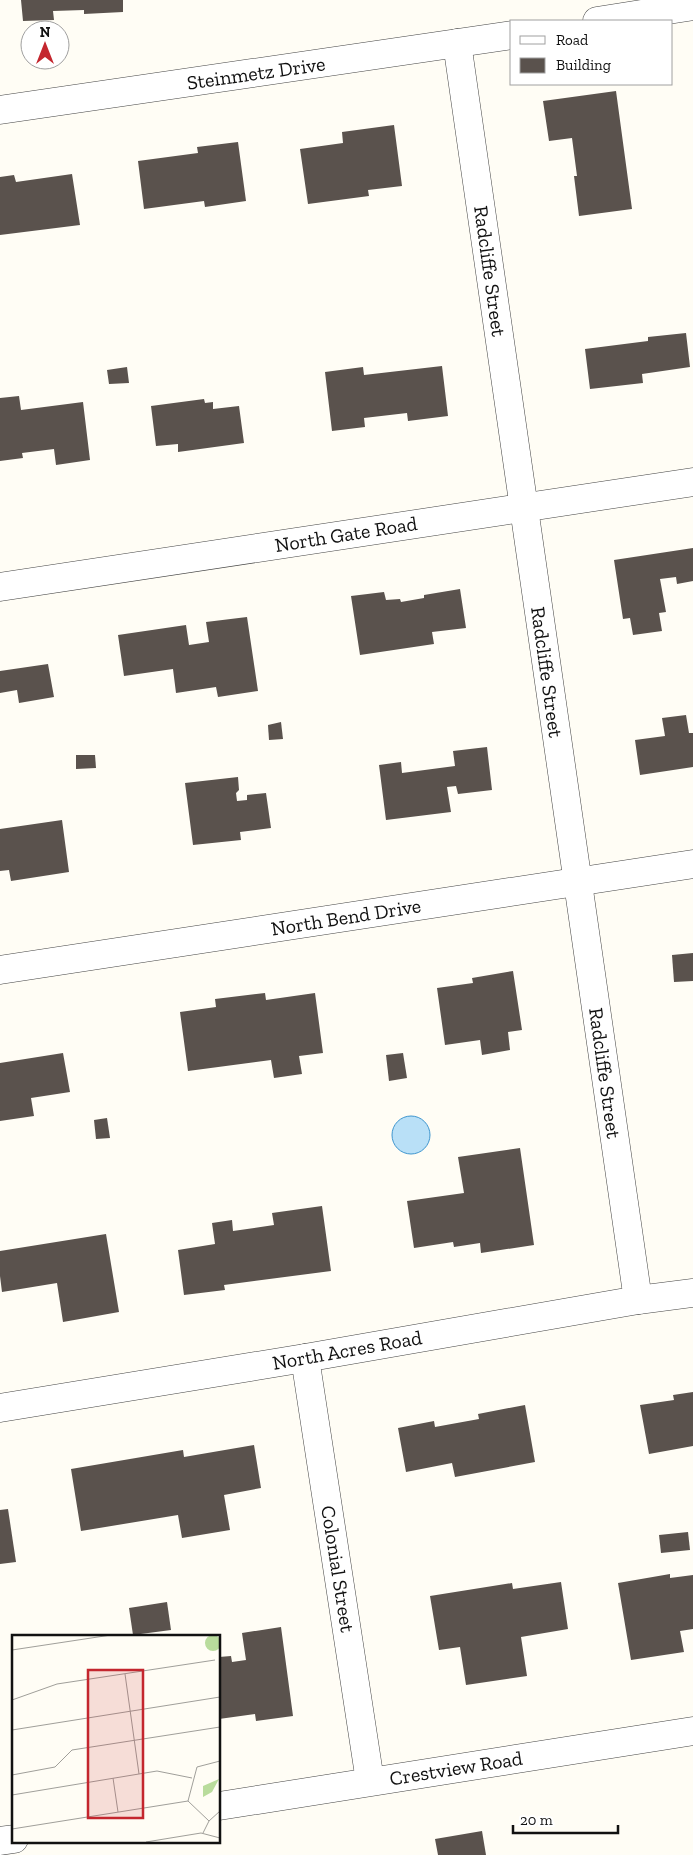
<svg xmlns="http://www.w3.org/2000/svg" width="693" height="1855" viewBox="0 0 693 1855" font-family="'Zilla Slab',serif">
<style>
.water{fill:#b9e0f7;stroke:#3f96cf}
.building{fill:#5a524d}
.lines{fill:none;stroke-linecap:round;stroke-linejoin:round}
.minor-casing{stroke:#444;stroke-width:29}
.minor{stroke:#fff;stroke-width:28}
.labels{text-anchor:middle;stroke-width:5;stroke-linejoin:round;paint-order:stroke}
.street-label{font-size:20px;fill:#111;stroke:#fff}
.inset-road{fill:none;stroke:#a09f9a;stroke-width:1}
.view{fill:#c4262e;fill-opacity:0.15;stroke:#c4262e;stroke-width:2.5}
.inset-edge{fill:none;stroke:#111;stroke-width:2.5}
</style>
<rect width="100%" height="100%" fill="#fffdf5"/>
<circle class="water" cx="411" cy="1135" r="19"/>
<g class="building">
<path d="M 21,0 L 123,0 L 123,12 L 84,14 L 84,10 L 53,11 L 54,20 L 23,21 Z"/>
<path d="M 616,91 L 632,209 L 579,216 L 574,176 L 577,176 L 572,138 L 549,141 L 543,101 Z"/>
<path d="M 394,125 L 402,186 L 368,190 L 369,196 L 308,204 L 300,149 L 343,143 L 342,132 Z"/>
<path d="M 238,142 L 246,201 L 205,207 L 204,201 L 144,209 L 138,161 L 198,153 L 197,147 Z"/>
<path d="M 72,174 L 80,225 L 0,235 L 0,177 L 14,175 L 16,182 Z"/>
<path d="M 686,333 L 690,367 L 642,374 L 643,383 L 590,389 L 585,349 L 648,341 L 648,337 Z"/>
<path d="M 442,366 L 448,416 L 408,421 L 407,413 L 364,418 L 365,427 L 332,431 L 325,372 L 363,367 L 364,375 Z"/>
<path d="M 127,367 L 129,383 L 109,384 L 107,370 Z"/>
<path d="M 19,396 L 21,410 L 83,402 L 90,460 L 56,465 L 54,449 L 22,453 L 23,458 L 0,461 L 0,398 Z"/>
<path d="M 204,399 L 205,403 L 213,402 L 213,409 L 239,406 L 244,443 L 178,452 L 178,444 L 156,446 L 151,406 Z"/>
<path d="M 693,548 L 693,581 L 677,584 L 676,577 L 660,579 L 666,612 L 659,613 L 662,631 L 633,635 L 630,618 L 623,619 L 614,560 Z"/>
<path d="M 460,589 L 466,628 L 432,632 L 434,644 L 360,655 L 351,596 L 384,592 L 386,600 L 400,599 L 401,602 L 424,598 L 424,595 Z"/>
<path d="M 247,617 L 258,691 L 218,697 L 216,687 L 176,693 L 173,669 L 124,676 L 118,635 L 186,625 L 189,645 L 209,642 L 206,622 Z"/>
<path d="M 48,664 L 54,697 L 19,703 L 17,690 L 0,693 L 0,671 Z"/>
<path d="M 686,715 L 689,733 L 693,733 L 693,767 L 640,775 L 635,740 L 665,736 L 662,718 Z"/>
<path d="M 281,722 L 283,739 L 269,740 L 268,725 Z"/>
<path d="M 487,747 L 492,790 L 458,794 L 456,786 L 447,787 L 451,812 L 386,820 L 379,765 L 401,762 L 402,773 L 455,766 L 453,751 Z"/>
<path d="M 76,755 L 95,755 L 96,768 L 76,769 Z"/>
<path d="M 238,777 L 239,790 L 236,793 L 237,801 L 247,800 L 247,795 L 266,793 L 271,828 L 240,832 L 241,840 L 193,845 L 185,783 Z"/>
<path d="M 62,820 L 69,872 L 11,881 L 9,870 L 0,871 L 0,829 Z"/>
<path d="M 693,953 L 693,981 L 674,982 L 672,955 Z"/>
<path d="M 513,971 L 522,1030 L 508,1032 L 510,1050 L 482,1055 L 480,1040 L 445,1045 L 437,988 L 473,983 L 472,978 Z"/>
<path d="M 265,993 L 266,1000 L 315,993 L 323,1053 L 299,1056 L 302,1074 L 274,1078 L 271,1060 L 188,1071 L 180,1012 L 216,1007 L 215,999 Z"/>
<path d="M 63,1053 L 70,1092 L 31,1098 L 34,1116 L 0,1121 L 0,1063 Z"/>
<path d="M 403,1053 L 407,1078 L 389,1081 L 386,1055 Z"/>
<path d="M 107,1118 L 110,1138 L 96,1139 L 94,1120 Z"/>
<path d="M 520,1148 L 534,1245 L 481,1253 L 480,1243 L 454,1247 L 453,1242 L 414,1248 L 407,1201 L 464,1193 L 458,1157 Z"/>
<path d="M 322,1206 L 331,1271 L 224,1285 L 225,1290 L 184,1295 L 178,1250 L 215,1244 L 212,1223 L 232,1220 L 233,1231 L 274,1225 L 272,1213 Z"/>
<path d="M 106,1234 L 119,1312 L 63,1322 L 57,1283 L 2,1292 L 0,1276 L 0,1251 Z"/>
<path d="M 693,1392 L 693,1446 L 649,1454 L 640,1405 L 674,1400 L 673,1395 Z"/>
<path d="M 525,1405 L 535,1462 L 455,1477 L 452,1463 L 406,1472 L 398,1428 L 434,1421 L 435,1427 L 479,1419 L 478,1414 Z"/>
<path d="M 254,1445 L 261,1488 L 224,1495 L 230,1530 L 182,1538 L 178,1515 L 81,1531 L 71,1469 L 183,1450 L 184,1457 Z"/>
<path d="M 8,1509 L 16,1562 L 0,1564 L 0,1510 Z"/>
<path d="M 688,1532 L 690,1550 L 661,1553 L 659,1535 Z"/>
<path d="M 670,1574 L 670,1578 L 693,1575 L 693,1629 L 680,1631 L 684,1652 L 631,1660 L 618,1583 Z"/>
<path d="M 561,1582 L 568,1629 L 521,1637 L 527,1676 L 466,1685 L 460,1647 L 439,1650 L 430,1596 L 512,1583 L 513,1589 Z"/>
<path d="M 167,1602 L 171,1630 L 133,1635 L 129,1608 Z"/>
<path d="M 281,1627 L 293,1716 L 256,1721 L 255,1714 L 219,1719 L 219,1657 L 231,1656 L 232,1662 L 246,1660 L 242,1633 Z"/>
<path d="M 482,1831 L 486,1855 L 438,1855 L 435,1839 Z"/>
</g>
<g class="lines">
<defs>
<g id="minor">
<path d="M 597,21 L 693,6"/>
<path d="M 457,43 L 638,1300"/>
<path d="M 0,110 L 512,35"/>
<path d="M 0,587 L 693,482"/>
<path d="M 0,970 L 693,864"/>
<path d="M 305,1358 L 370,1781"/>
<path d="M 0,1408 L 305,1358 L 638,1300 L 693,1293"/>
<path d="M 219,1806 L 693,1731"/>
<path d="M 0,1841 L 14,1839"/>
</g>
</defs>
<use href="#minor" class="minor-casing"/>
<use href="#minor" class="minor"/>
</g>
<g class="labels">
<g class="street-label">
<text transform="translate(256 73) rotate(-8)" y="7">Steinmetz Drive</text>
<text transform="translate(490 271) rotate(82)" y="7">Radcliffe Street</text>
<text transform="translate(346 534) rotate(-9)" y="7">North Gate Road</text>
<text transform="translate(547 672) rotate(82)" y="7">Radcliffe Street</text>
<text transform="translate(346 917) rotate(-9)" y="7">North Bend Drive</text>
<text transform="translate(605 1073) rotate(82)" y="7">Radcliffe Street</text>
<text transform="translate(347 1350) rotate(-10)" y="7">North Acres Road</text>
<text transform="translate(338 1569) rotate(81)" y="7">Colonial Street</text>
<text transform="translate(456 1768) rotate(-9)" y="7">Crestview Road</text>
</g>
</g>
<g transform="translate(12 1635)">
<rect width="208" height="208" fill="#fffdf5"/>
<path d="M193 8a8 8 0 1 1 16 0a8 8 0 1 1-16 0ZM 207,144 L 200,157 L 191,162 L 191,151 Z" fill="#b9dc9c"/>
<path class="inset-road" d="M 0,15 L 99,0M 113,39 L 127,139M 0,65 L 45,49 L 203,25M 0,95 L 208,62M 0,140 L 43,132 L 60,115 L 208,92M 101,143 L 106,177M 0,160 L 145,136 L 180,143M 176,166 L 185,132 L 208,126M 176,166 L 197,186M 0,194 L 176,166M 191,198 L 197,186 L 208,176M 134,207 L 189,198 L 208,203"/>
<path class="view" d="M 76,35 L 131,35 L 131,183 L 76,183 Z"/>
<rect width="208" height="208" class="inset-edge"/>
</g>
<rect x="510" y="20" width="162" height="65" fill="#ffffff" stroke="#a0a0a0"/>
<rect x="520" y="36" width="25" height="8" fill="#ffffff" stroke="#a0a0a0"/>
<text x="556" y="45" font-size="15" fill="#111111">Road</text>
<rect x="520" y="58" width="25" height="15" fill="#5a524d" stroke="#a0a0a0"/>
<text x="556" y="70" font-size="15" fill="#111111">Building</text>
<g transform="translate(45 45)"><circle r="24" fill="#ffffff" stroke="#a0a0a0"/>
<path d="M0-4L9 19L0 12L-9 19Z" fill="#c4262e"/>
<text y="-8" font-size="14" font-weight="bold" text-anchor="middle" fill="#111111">N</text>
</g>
<path d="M513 1825v8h105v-8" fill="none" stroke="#111111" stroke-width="2.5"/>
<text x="520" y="1825" font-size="15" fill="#111111" stroke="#ffffff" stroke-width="4" paint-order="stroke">20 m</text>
</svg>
